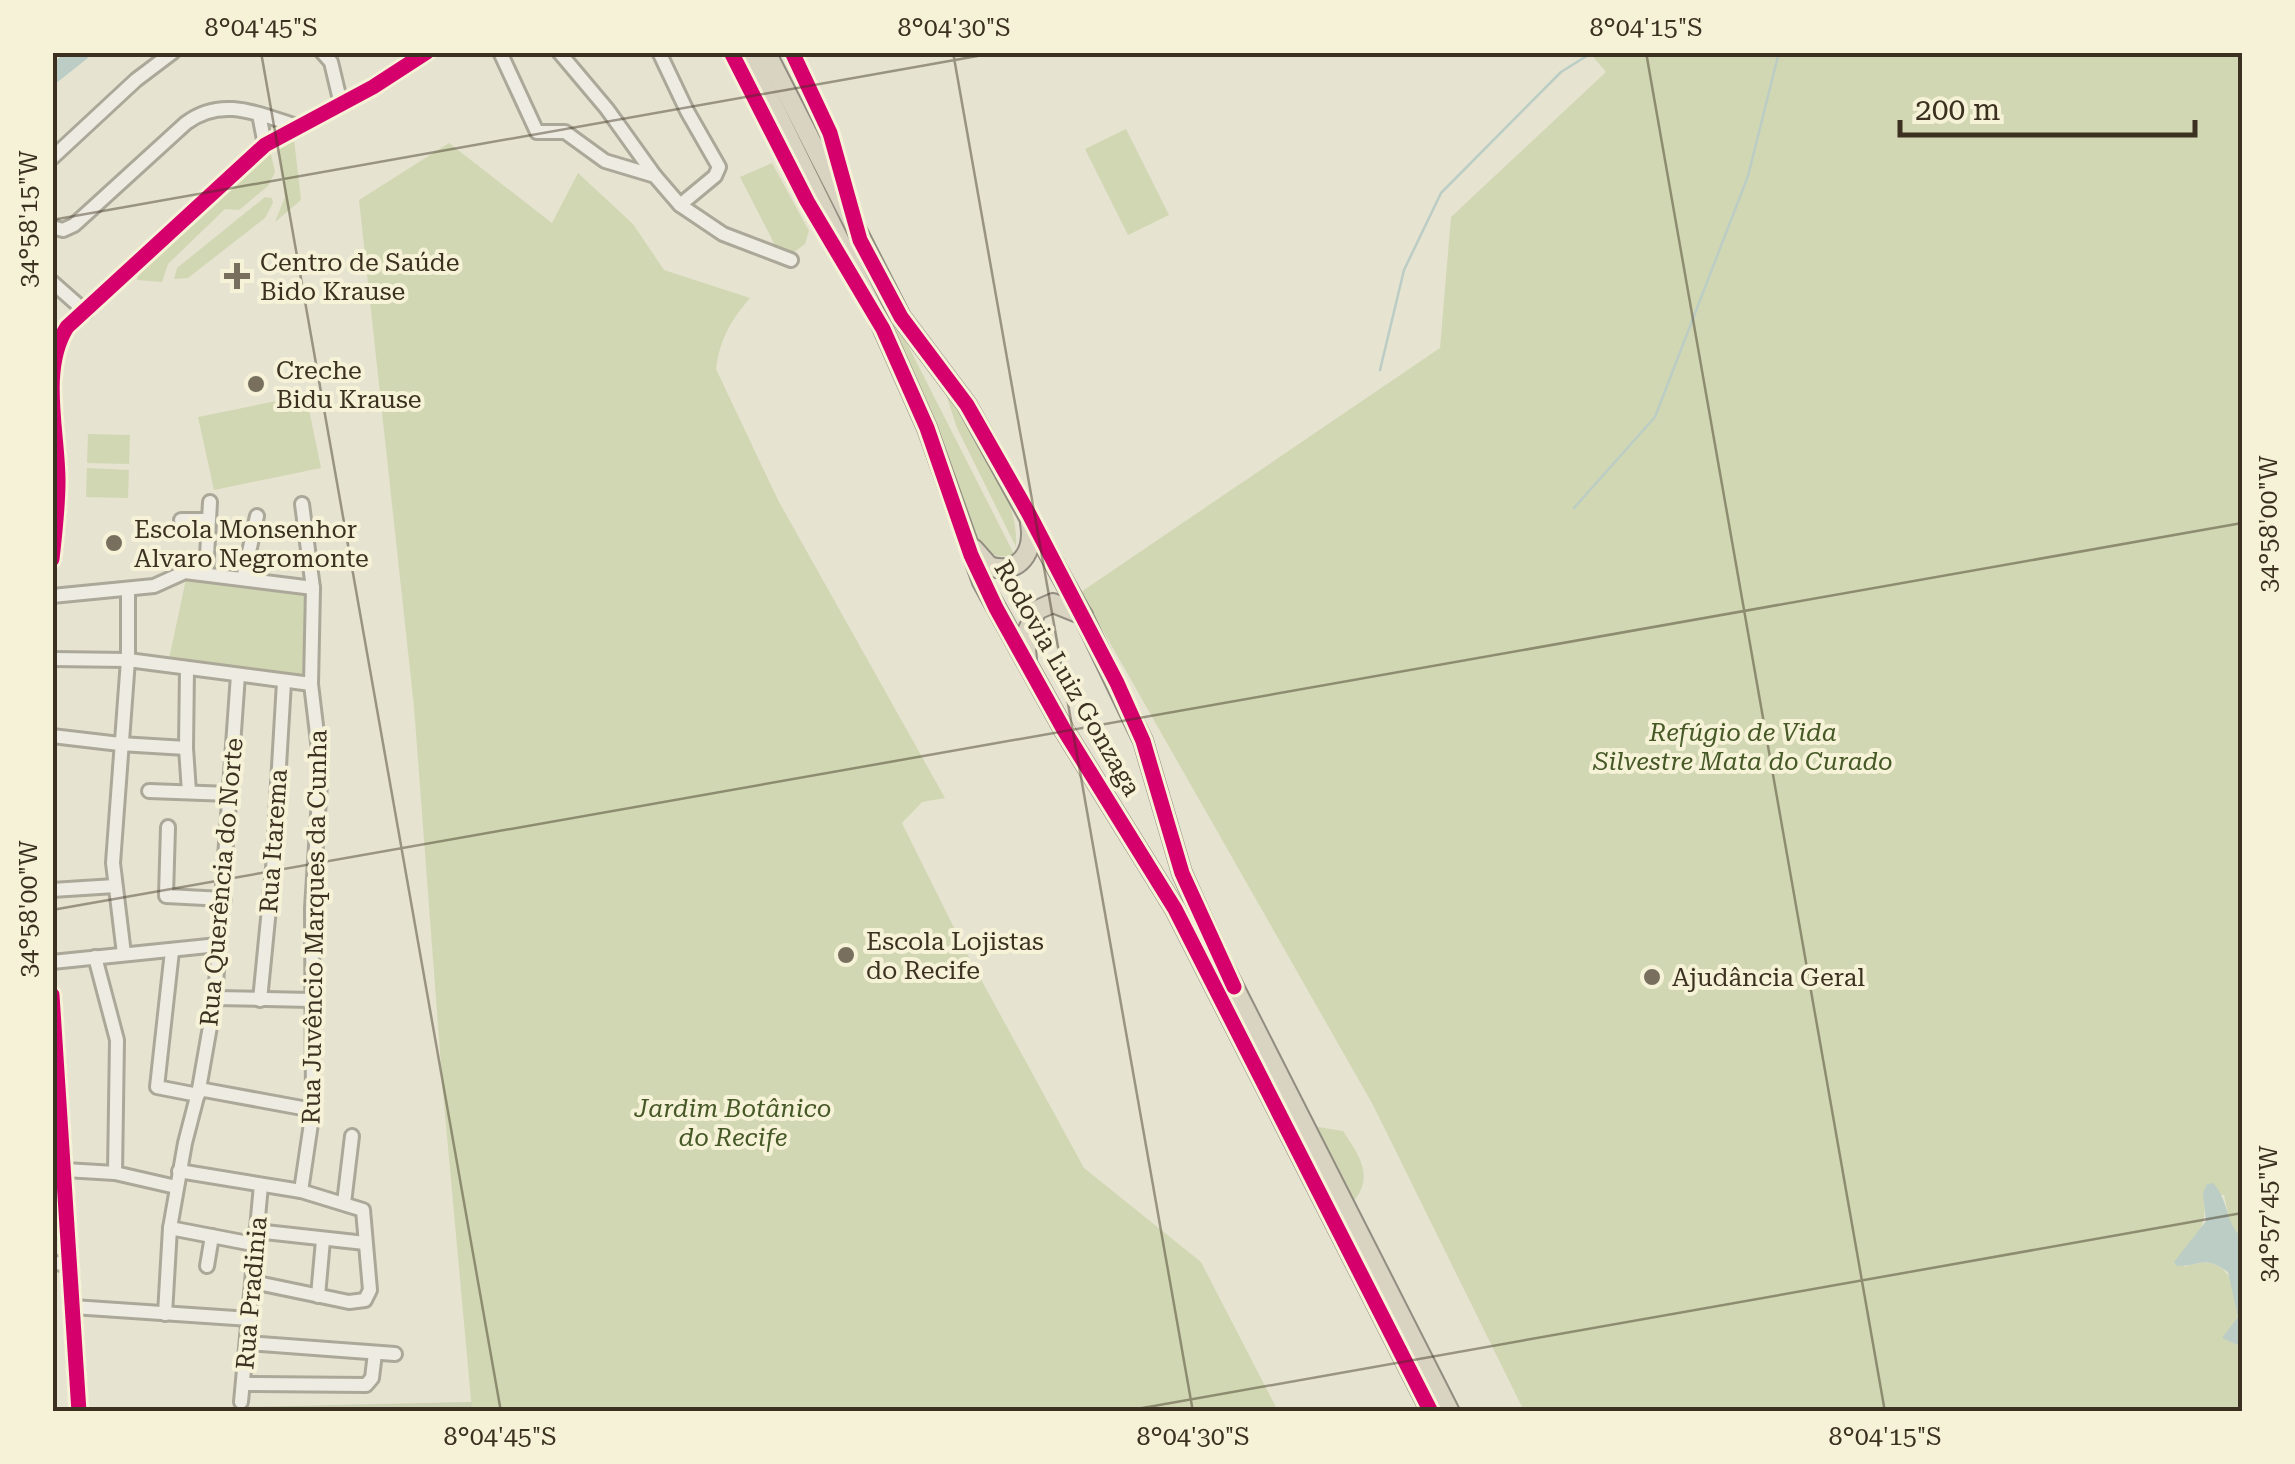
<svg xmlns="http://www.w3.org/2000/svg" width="2295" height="1464" viewBox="0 0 2295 1464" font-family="'Roboto Serif',serif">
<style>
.green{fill:#d2d7b3}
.cemetery{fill:#cdd1b3}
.water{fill:#bbcdc4}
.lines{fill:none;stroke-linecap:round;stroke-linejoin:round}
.stream{stroke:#bbcdc4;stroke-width:2.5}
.river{stroke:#bbcdc4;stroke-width:18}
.minor-casing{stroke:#aca899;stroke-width:18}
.major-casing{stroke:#918d80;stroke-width:20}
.highway-casing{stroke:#918d80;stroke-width:22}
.minor{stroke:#eeece2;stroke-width:12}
.major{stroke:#e5e3d4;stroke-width:15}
.highway{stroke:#d9d3c1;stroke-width:18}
.cycleway-casing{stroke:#f6f2d7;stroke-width:21}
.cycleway{stroke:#d6006c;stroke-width:15}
.ticks{fill:none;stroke:#3c3120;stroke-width:2.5;stroke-opacity:0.45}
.poi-dot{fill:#786f5e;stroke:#f6f2d7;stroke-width:4}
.labels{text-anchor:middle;stroke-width:8;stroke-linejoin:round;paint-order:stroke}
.poi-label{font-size:25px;fill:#3c3120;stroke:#f6f2d7;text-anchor:start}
.street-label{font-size:25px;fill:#3c3120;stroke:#f6f2d7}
.park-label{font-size:25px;font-style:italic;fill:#455826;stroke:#f6f2d7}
.neatline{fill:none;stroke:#3c3120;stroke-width:4}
.ticks-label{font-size:25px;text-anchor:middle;fill:#3c3120}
</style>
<rect width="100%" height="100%" fill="#e6e3d1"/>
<g class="green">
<path d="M 1590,53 L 2242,53 L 2242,1238 L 2231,1228 L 2224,1195 L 2203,1193 C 2210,1224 2194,1238 2184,1267 C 2225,1252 2237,1280 2238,1317 L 2223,1338 L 2242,1347 L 2242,1411 L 1524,1411 L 1373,1105 L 1081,592 L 1440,348 L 1451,217 L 1606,72 Z"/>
<path d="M 1126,129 L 1169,215 L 1128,235 L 1085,149 Z"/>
<path d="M 294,139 L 301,200 L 275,222 L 285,197 L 279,148 Z"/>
<path d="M 449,143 L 552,223 L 578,173 L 633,224 L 664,270 L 750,298 C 731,320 720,339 716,369 L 778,500 L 945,798 L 922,802 L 902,823 L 966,952 L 1084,1168 L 1201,1262 L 1278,1411 L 472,1411 L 443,1092 L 414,707 L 359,200 Z"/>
<path d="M 271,154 L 275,172 L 268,186 L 239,210 L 225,209 L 168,264 L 162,282 L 137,280 L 138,272 L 263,155 Z"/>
<path d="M 772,163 L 809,231 L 805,244 L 789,256 L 779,253 L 740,177 Z"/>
<path d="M 265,197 L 272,198 L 273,203 L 265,218 L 188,278 L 174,279 L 177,268 Z"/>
<path d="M 874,292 L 891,312 L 1014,554 C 991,562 980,547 968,529 Z"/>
<path d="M 941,379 C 968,425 1020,494 1016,547 L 957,428 Z"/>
<path d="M 306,395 L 321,468 L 214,490 L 198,417 Z"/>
<path d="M 88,434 L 130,435 L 129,464 L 87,463 Z"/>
<path d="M 87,468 L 129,470 L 128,498 L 86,497 Z"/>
<path d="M 186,579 L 305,595 L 304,679 L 169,659 Z"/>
<path d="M 1312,1126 L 1343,1131 C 1359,1155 1375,1177 1353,1202 Z"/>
</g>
<path class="cemetery" d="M 472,1402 L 472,1411 L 95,1410 Z"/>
<path class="water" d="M 2213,1183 C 2229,1200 2225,1223 2242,1238 L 2242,1347 L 2222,1338 L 2238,1317 L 2228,1272 C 2204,1255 2201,1266 2177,1266 L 2174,1262 L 2206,1221 L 2203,1193 L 2207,1184 Z"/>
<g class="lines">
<g class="stream">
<path d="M 1380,370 L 1404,270 L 1441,193 L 1561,72 L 1593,52"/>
<path d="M 1574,508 L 1655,417 L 1748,176 L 1779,52"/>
</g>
<path class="river" d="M 52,75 L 81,52"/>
<defs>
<g id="minor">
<path d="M 322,52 L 331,62 L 341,104"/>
<path d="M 500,52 L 537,132 L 565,132 L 605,161 L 655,176 L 680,205 L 723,234 L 791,260"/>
<path d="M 559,52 L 607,109 L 655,176"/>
<path d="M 659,52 L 687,111 L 719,167 L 715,176 L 680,205"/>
<path d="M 731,52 L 807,201 L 842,262"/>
<path d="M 792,52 L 830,133 L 850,205"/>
<path d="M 259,114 L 265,145"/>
<path d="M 52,158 L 136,80 L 173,52"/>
<path d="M 52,227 L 63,230 L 74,225 L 186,123 C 222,96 258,114 297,126"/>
<path d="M 52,282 L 86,312"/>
<path d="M 181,520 L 209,520"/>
<path d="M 206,574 L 210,502"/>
<path d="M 243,579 L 257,516"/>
<path d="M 52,596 L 154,586 L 185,572 L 313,588"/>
<path d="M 52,659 L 128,660 L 311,684"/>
<path d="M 187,669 L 186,748 L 189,792"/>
<path d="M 52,736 L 120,744 L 186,748"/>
<path d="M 149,791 L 230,794"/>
<path d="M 168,827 L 166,896 L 224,899"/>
<path d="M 52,890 L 115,886"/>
<path d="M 172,951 L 157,1087 L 198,1095"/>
<path d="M 124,954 L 113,863 L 128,660 L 128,589"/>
<path d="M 95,957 L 117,1040 L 115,1173"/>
<path d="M 52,962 L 218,945"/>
<path d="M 215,998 L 312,1000"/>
<path d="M 260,1000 L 273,868 L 284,682"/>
<path d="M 199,1089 L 313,1110"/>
<path d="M 65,1170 L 115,1173 L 176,1187"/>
<path d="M 179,1171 L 301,1191 L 363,1210 L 370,1290 L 365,1300 L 349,1302 L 253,1282"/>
<path d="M 301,1191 L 313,1110 L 312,908 L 321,767 L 311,684 L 313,588 L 302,504"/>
<path d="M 344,1203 L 352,1136"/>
<path d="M 170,1228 L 253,1244"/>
<path d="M 256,1231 L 365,1243"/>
<path d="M 52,1262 L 70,1266"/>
<path d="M 207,1266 L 212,1236"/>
<path d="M 318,1296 L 323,1240"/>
<path d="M 73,1307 L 250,1319"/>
<path d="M 165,1314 L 170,1228 L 185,1143 L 199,1089 L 215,998 L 238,675"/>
<path d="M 248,1343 L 395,1354"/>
<path d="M 243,1384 L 366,1385 L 372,1378 L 375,1353"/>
<path d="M 241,1402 L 261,1185"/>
</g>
<g id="major">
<path d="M 52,559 C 55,533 58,507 58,481 C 58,432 40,370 67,327 L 265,145 L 373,87 L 427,52"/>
<path d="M 52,995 L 79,1412"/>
</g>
<g id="highway">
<path d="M 747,52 L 883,329 L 927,428 L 982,582 L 1064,730 L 1175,909 L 1431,1412"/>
<path d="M 766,52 L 901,317 L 967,405 L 1083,616 L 1143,741 L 1182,873 L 1222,963 L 1450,1412"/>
<path d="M 974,549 L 989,566 C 1019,576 1035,552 1030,523"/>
<path d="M 1027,660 L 1025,636 L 1037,610 L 1053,603 L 1083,615"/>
</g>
</defs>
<use href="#minor" class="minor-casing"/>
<use href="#major" class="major-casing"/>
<use href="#highway" class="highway-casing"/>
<use href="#minor" class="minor"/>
<use href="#major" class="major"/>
<use href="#highway" class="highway"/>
<defs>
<g id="cycleway">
<path d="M 731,52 L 807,201 L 883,329 L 927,428 L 971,555 L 996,608 L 1064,730 L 1175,909 L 1431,1412"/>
<path d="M 792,52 L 830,133 L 860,240 L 901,317 L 967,405 L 1029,514 L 1117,683 L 1143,741 L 1182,873 L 1234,987"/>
<path d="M 52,559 C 55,533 58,507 58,481 C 58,432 40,370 67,327 L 265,145 L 373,87 L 427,52"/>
<path d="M 52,995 L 79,1412"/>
</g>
</defs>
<use href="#cycleway" class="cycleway-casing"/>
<use href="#cycleway" class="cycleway"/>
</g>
<path class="ticks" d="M 261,52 L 501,1412M 953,52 L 1193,1412M 1646,52 L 1885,1412M 52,220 L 1000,52M 52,910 L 2242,523M 1120,1412 L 2242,1213"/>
<g class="poi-dot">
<path d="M232 261h10v10h10v10h-10v10h-10v-10h-10v-10h10z"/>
<circle cx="256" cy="384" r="10"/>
<circle cx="114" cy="543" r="10"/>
<circle cx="846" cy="955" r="10"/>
<circle cx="1652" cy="977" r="10"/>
</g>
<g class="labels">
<g class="poi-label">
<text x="260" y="271">Centro de Saúde<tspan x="260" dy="29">Bido Krause</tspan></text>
<text x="276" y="379">Creche<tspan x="276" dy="29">Bidu Krause</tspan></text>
<text x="134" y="538">Escola Monsenhor<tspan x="134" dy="29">Alvaro Negromonte</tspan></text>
<text x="866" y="950">Escola Lojistas<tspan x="866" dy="29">do Recife</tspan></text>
<text x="1672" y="986">Ajudância Geral</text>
</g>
<g class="street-label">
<text transform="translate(1068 678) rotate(60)" y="9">Rodovia Luiz Gonzaga</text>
<text transform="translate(273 841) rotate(-86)" y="9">Rua Itarema</text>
<text transform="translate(221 882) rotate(-85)" y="9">Rua Querência do Norte</text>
<text transform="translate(314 927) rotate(-89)" y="9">Rua Juvêncio Marques da Cunha</text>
<text transform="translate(251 1293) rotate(-85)" y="9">Rua Pradinia</text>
</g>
<g class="park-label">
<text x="1743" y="741">Refúgio de Vida<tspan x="1743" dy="29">Silvestre Mata do Curado</tspan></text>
<text x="733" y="1117">Jardim Botânico<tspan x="733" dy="29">do Recife</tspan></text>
</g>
</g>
<rect width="2295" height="1464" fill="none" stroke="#f6f2d7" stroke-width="110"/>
<path d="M1900 120v15h295v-15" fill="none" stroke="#3c3120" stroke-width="5"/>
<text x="1915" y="120" font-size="30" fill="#3c3120" stroke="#f6f2d7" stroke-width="8" paint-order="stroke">200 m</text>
<rect x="55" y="55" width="2185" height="1354" class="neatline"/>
<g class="ticks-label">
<text x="261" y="36">8°04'45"S</text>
<text x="954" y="36">8°04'30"S</text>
<text x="1646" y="36">8°04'15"S</text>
<text transform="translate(28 219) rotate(-90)" y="9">34°58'15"W</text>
<text transform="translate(2268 524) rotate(-90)" y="9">34°58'00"W</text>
<text transform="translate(28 909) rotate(-90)" y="9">34°58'00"W</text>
<text transform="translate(2268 1214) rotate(-90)" y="9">34°57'45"W</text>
<text x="500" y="1445">8°04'45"S</text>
<text x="1193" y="1445">8°04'30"S</text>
<text x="1885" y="1445">8°04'15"S</text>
</g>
</svg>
